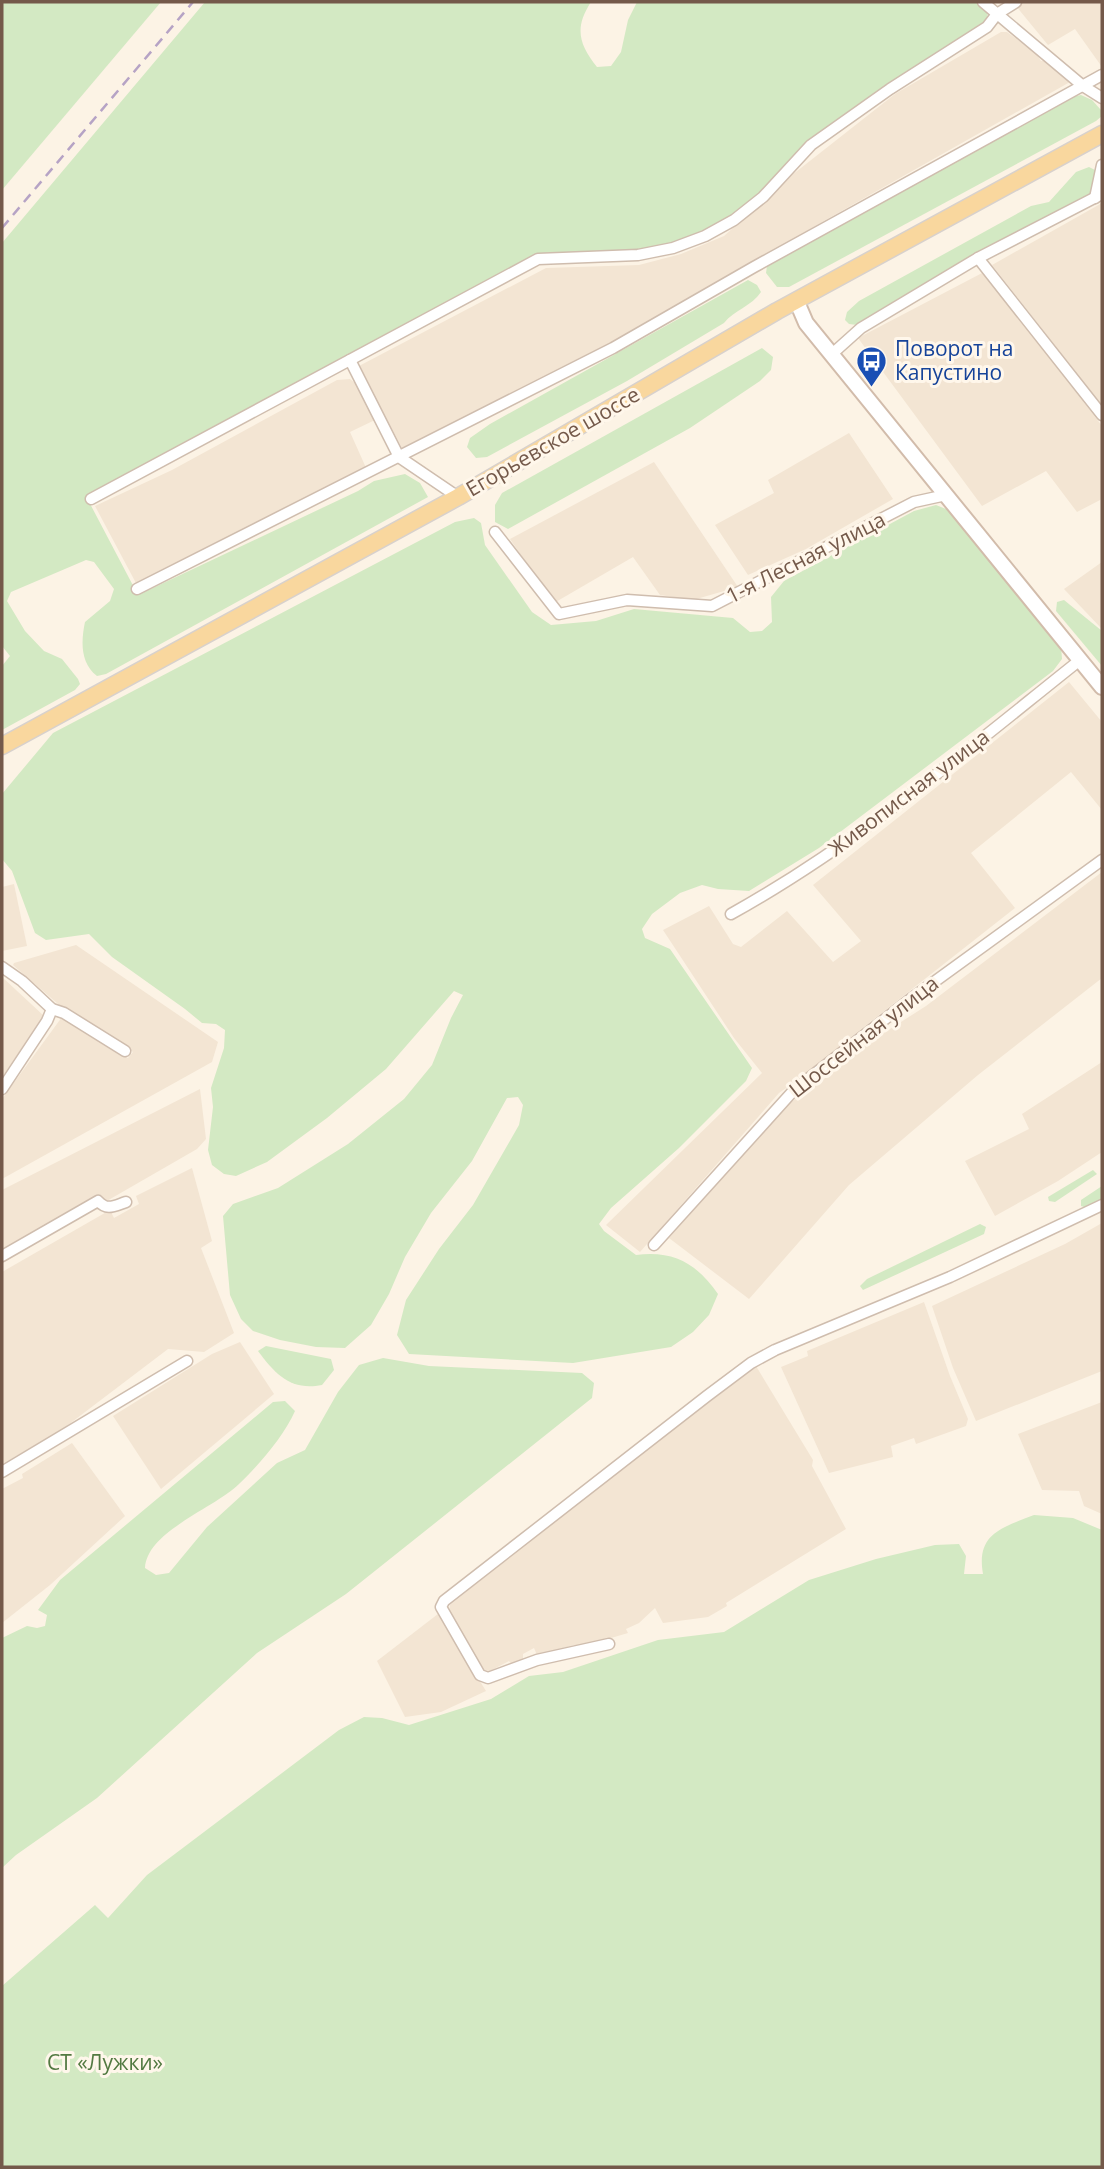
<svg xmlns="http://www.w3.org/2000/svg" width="1104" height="2169" viewBox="0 0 1104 2169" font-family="'Open Sans',sans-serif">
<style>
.residential{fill:#f3e5d3}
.green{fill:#d3e9c3}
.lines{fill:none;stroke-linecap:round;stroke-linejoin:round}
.street-casing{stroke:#cfbdae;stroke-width:13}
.secondary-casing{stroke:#d2bcab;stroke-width:18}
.primary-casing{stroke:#d8d1cc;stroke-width:19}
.street{stroke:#fff;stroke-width:10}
.secondary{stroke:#fff;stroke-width:14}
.primary{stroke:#f9d79e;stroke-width:16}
.rail{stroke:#b6a3c5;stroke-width:2.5;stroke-dasharray:10 7;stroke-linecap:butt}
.labels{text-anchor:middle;stroke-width:6;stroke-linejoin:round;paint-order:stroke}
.transit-label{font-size:21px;fill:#164399;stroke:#fff7eb;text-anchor:start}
.street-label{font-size:21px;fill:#74594a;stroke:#fff7eb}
.park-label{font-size:21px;fill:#537a42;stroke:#fff7eb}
</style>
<rect width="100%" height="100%" fill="#fcf3e5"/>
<g class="residential">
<path d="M 1022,2 L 1102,2 L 1102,67 L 1075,29 L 1048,45 L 1016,6 Z"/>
<path d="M 1001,32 L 1007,32 L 1036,53 L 1041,61 L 1045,60 L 1070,82 L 822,222 L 628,335 L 402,448 L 359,366 L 546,268 L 639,265 L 681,254 L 724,236 L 792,175 L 895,94 Z"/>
<path d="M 1102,203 L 1102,406 L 992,265 Z"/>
<path d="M 984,272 L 1102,426 L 1102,499 L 1077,512 L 1046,471 L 982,506 L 858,338 Z"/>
<path d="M 350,379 L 360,387 L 377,419 L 350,432 L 367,470 L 137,585 L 95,506 L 172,470 L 337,380 Z"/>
<path d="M 849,433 L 893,499 L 806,549 L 748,575 L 715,525 L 774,493 L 768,480 Z"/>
<path d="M 654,462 L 738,587 L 693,600 L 660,595 L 633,557 L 554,603 L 510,539 Z"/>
<path d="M 1102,562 L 1102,629 L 1064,589 Z"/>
<path d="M 1069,682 L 1102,722 L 1102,810 L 1071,772 L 971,853 L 1015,908 L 846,1041 L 815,1068 L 779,1093 L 640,1252 L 606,1225 L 762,1073 L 734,1038 L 663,930 L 709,906 L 733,944 L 741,947 L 787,911 L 833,962 L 861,941 L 813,885 Z"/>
<path d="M 1102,872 L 1102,978 L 978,1075 L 849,1185 L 749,1299 L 669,1238 L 787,1105 L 824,1079 L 865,1045 L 926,1006 Z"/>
<path d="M 14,884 L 27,946 L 2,951 L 2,887 Z"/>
<path d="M 76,945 L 218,1042 L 212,1062 L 2,1179 L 2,1099 L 62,1017 L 128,1058 L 133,1052 L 69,1009 L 65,1010 L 13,965 L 14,963 Z"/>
<path d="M 2,977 L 44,1016 L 2,1077 Z"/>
<path d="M 1102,1062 L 1102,1152 L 1058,1181 L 995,1216 L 965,1161 L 1029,1129 L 1022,1114 Z"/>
<path d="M 200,1089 L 206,1139 L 197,1149 L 105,1202 L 100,1196 L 2,1252 L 2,1190 Z"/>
<path d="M 192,1168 L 212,1241 L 201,1248 L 234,1333 L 204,1352 L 168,1349 L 60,1431 L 2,1464 L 2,1272 L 110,1210 L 114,1218 L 139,1204 L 136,1196 Z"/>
<path d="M 1102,1223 L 1102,1371 L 976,1421 L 953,1368 L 932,1306 L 1065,1244 Z"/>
<path d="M 924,1302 L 950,1376 L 968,1419 L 966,1426 L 916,1444 L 914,1438 L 891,1446 L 893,1457 L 829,1473 L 781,1367 L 808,1356 L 807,1351 Z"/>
<path d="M 240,1342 L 274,1394 L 161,1489 L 113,1416 L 212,1354 Z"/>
<path d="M 756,1366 L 813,1460 L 812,1466 L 846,1529 L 726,1603 L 727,1606 L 708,1617 L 663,1623 L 655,1608 L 639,1623 L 626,1629 L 628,1633 L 584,1646 L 574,1645 L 537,1655 L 534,1648 L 523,1654 L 523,1659 L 512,1665 L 509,1661 L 490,1671 L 481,1670 L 449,1612 L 450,1605 L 534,1537 Z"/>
<path d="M 1102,1402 L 1102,1514 L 1084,1506 L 1079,1491 L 1042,1490 L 1018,1434 Z"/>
<path d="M 72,1443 L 125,1516 L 50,1585 L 2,1623 L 2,1489 L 23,1478 L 22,1474 Z"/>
<path d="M 438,1614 L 486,1691 L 441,1712 L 405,1717 L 377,1661 Z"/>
</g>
<g class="green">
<path d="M 2,2 L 161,2 L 2,190 Z"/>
<path d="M 205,2 L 591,2 C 574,28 579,44 597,67 L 611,66 L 621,52 L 628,20 L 637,2 L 977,2 L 988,11 L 987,19 L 975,31 L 809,143 L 761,194 L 728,220 L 701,234 L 669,245 L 637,253 L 537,256 L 87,498 L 138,595 L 358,491 L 374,481 L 405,474 L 420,483 L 428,497 L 106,674 L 97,676 C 80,663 81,641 85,622 L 110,601 L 114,589 L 94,562 L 86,560 L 11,592 L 7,601 L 25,631 L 44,651 L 62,659 L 78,679 L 80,684 L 75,690 L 2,730 L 2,666 L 10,656 L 2,646 L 2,243 Z"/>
<path d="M 1081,95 L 1092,100 L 1101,110 L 1102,116 L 1096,121 L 789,287 L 777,287 L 766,273 L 767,266 L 1071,97 Z"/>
<path d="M 1089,167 L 1095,170 C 1095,181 1093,189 1087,198 L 969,258 L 857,325 L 849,324 L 845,320 L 847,312 L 859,301 L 1031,206 L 1049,202 L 1076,172 Z"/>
<path d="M 748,280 L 757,285 L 761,292 C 752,306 734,310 724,323 L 627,381 L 487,457 L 476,458 L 467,447 L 470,438 L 490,424 Z"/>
<path d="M 762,348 L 773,357 L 771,370 L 760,381 L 690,428 L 508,529 L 495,522 L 495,505 L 502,493 Z"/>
<path d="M 936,505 L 951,511 L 1061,646 L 1062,659 L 1053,671 L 819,848 L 749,891 L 718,889 L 702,885 L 680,893 L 652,914 L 642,929 L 645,938 L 670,949 L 752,1068 L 746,1081 L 679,1148 L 611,1208 L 599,1224 L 604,1231 L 636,1255 C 674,1250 697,1264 718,1294 L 709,1315 L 693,1332 L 671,1347 L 573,1363 L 409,1354 L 397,1335 L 406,1300 L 439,1249 L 473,1205 L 519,1125 L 523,1105 L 518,1097 L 507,1098 L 472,1161 L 431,1213 L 405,1257 L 389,1294 L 371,1325 L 345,1348 L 316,1347 L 280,1340 L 253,1331 L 241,1319 L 230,1295 L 223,1216 L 233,1204 L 278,1188 L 348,1144 L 404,1099 L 432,1065 L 451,1018 L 463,995 L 454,991 L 386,1069 L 327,1118 L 267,1162 L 236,1176 L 224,1174 L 212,1165 L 208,1150 L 213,1107 L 211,1088 L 224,1048 L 225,1030 L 216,1024 L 202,1023 L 185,1009 L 112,957 L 89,934 L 46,940 L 35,933 L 12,871 L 2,859 L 2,794 L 53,733 L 455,522 L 474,518 L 481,523 L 485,545 L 532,612 L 551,625 L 596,621 L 634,609 L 733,618 L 750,632 L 762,631 L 772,622 L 771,597 L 784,581 L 914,511 Z"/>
<path d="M 1064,600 L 1102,631 L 1102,666 L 1056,611 L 1057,602 Z"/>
<path d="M 1093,1170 L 1097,1174 L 1055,1202 L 1049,1201 L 1048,1197 Z"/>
<path d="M 1102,1186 L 1102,1200 L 1087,1208 L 1081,1206 L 1081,1200 Z"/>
<path d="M 980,1224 L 986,1227 L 984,1234 L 863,1290 L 860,1286 L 867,1279 Z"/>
<path d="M 266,1346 L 331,1359 L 334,1370 L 322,1385 C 291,1391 276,1375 258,1351 Z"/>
<path d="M 383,1358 L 429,1366 L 582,1373 L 594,1383 L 592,1398 L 346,1594 L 257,1653 L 97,1798 L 16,1855 L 2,1868 L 2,1638 L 27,1626 L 37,1628 L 45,1626 L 47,1615 L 38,1610 L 60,1580 L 273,1402 L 285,1401 L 295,1411 C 284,1436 259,1465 239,1484 C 215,1508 147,1531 145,1568 L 156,1575 L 169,1573 L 207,1527 L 277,1463 L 305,1450 L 338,1392 L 359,1365 Z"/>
<path d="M 1034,1515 L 1073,1518 L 1102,1530 L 1102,2167 L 2,2167 L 2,1986 L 95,1905 L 108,1918 L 147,1875 L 339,1730 L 364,1717 L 382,1718 L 409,1725 L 491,1699 L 529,1676 L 563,1672 L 658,1640 L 724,1632 L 809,1580 L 876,1559 L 935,1545 L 959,1544 L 966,1556 L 964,1574 L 983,1574 C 976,1534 1001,1528 1034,1515 Z"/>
</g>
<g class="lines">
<defs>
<g id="street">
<path d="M 983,2 L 1083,86 L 1102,98"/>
<path d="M 1095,198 L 1102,165"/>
<path d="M 978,258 L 1102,415"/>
<path d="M 832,354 L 861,328 L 978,258 L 1102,194"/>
<path d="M 350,360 L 399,457 L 458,497"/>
<path d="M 91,499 L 538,259 L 638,255 L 673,248 L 705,236 L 734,220 L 763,197 L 811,145 L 890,89 L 987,27 L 997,14 L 1016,2"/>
<path d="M 495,532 L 559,614 L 627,600 L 712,606 L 914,502 L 946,495"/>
<path d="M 137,589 L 613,348 L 754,267 L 1102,75"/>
<path d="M 731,914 C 857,844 967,750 1080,660"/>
<path d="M 2,967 L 22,981 L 52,1009 L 64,1013 L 125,1051"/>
<path d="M 2,1089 L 47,1021 L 52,1009"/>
<path d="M 654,1245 L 794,1090 L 912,998 L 1102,860"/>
<path d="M 2,1256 L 98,1201 C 107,1211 114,1206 126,1202"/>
<path d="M 2,1472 L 187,1361"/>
<path d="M 609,1644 L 537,1660 L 488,1678 L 480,1675 L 441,1607 L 444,1601 L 707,1396 L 751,1363 L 775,1350 L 950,1277 L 1102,1205"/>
</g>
<path id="secondary" d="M 797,302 L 806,323 L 1102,687"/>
<path id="primary" d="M 2,746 L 458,497 L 777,311 L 1102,134"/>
</defs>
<use href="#street" class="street-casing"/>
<use href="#secondary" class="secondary-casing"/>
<use href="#primary" class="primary-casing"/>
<use href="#street" class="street"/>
<use href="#secondary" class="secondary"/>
<use href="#primary" class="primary"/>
<path class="rail" d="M 2,228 L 193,2"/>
</g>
<defs>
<symbol id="bus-pin" viewBox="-11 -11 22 30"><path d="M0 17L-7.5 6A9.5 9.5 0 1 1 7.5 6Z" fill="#1a4fb4" stroke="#fff7eb"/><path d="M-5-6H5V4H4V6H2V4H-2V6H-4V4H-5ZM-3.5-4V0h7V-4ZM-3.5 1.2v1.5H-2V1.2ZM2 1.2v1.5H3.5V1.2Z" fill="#fff"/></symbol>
</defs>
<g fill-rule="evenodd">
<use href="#bus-pin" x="854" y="344" width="35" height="47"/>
</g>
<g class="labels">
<g class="transit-label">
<text x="895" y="356">Поворот на<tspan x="895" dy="24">Капустино</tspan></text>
</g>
<g class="street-label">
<text transform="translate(553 442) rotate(-30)" y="7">Егорьевское шоссе</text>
<text transform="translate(806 558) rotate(-27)" y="7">1-я Лесная улица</text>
<text transform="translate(909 793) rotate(-37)" y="7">Живописная улица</text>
<text transform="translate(864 1037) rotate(-38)" y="7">Шоссейная улица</text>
</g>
<g class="park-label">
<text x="105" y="2070">СТ «Лужки»</text>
</g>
</g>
<rect width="1104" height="2169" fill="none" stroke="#74594a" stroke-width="7"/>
</svg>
